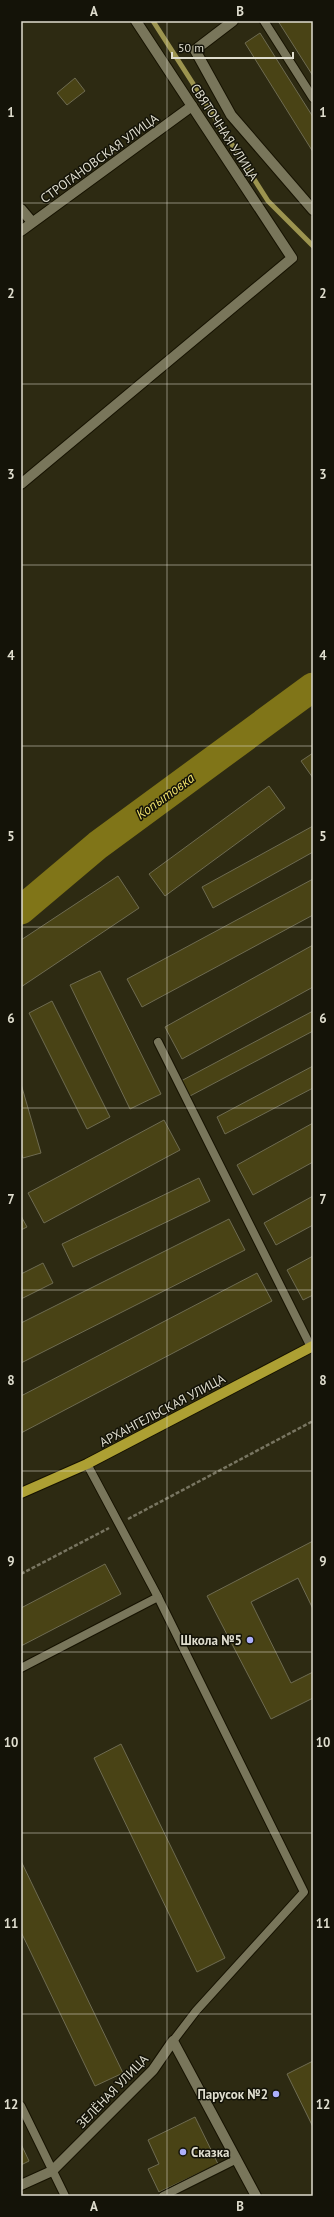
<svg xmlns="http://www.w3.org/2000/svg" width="334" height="2217" viewBox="0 0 334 2217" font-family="'PT Sans',sans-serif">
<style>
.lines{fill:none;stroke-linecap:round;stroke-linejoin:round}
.stream{stroke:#9c944f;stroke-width:5}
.river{stroke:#807518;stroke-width:29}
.building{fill:#494315;stroke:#6e6b51}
.service-casing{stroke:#161200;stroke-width:10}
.minor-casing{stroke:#161200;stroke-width:12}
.primary-casing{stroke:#161200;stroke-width:12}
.path{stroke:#787561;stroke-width:2.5;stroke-dasharray:4 2;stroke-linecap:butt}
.service{stroke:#79765b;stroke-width:8}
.minor{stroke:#79765b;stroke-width:10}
.primary{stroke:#ada033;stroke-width:10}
.grid{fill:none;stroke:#dfddce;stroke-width:1;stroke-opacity:0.55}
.poi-dot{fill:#acaffb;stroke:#141308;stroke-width:1.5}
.labels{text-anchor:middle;stroke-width:3;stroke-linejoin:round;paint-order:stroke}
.street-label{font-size:13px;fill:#dfddce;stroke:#141308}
.poi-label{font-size:13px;font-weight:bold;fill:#dfddce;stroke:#141308;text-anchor:end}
.water-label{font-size:14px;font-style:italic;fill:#eedf6a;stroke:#141308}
.neatline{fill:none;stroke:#dfddce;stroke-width:1.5}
.grid-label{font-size:13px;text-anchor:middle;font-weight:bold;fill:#dfddce}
</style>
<rect width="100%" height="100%" fill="#2d2a12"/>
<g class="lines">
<path class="stream" d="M 153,21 L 268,201 L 313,246"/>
<path class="river" d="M 21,910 L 98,845 L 313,687"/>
</g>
<g class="building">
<path d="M 278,21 L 313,21 L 313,76 Z"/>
<path d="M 260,33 L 313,117 L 313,152 L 245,43 Z"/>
<path d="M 75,78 L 85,91 L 67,105 L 57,93 Z"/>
<path d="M 313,753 L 313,778 L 301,761 Z"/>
<path d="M 269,786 L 285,808 L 165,896 L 149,874 Z"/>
<path d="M 313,826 L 313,852 L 213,908 L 202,887 Z"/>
<path d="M 118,876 L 139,908 L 21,987 L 21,940 Z"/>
<path d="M 313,879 L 313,915 L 142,1007 L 127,979 Z"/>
<path d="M 313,945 L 313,987 L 182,1059 L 165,1027 Z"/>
<path d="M 100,971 L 161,1094 L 130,1109 L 70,985 Z"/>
<path d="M 52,1001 L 110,1117 L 87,1129 L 29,1013 Z"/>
<path d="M 313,1011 L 313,1031 L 190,1096 L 181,1081 Z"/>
<path d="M 313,1066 L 313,1088 L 225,1134 L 217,1117 Z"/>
<path d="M 21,1084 L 41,1153 L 23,1158 L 21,1152 Z"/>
<path d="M 164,1120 L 180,1150 L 44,1223 L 28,1193 Z"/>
<path d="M 313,1123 L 313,1162 L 253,1195 L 237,1165 Z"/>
<path d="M 199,1178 L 210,1201 L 73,1267 L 62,1244 Z"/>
<path d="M 313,1196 L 313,1225 L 276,1245 L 264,1223 Z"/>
<path d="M 21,1216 L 27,1227 L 21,1230 Z"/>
<path d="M 229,1219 L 245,1250 L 21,1363 L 21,1323 Z"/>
<path d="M 313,1256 L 313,1295 L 303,1300 L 287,1270 Z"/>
<path d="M 43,1263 L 53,1283 L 21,1299 L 21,1274 Z"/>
<path d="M 257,1273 L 272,1301 L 21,1433 L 21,1396 Z"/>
<path d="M 313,1541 L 313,1609 L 298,1578 L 251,1602 L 291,1683 L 313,1672 L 313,1698 L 271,1719 L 207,1596 Z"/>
<path d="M 105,1564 L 121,1594 L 21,1646 L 21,1608 Z"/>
<path d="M 121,1744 L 225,1958 L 197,1972 L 94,1758 Z"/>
<path d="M 21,1861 L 123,2073 L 95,2086 L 21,1932 Z"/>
<path d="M 313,2061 L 313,2127 L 287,2074 Z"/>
<path d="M 195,2117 L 218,2164 L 159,2192 L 148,2169 L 159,2164 L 148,2140 Z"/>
<path d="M 21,2144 L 29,2161 L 21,2165 Z"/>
</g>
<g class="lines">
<defs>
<g id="service">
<path d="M 264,21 L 313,98"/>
<path d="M 158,1042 L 311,1347"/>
<path d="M 158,1597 L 304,1892 L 196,2011 L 173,2041"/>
<path d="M 21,1668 L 158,1597 L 87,1464"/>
<path d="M 21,2106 L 65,2196"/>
<path d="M 163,2196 L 237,2159"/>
</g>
<g id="minor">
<path d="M 233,21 L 195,50 L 231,115 L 313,210"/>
<path d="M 21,209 L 32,222"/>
<path d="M 21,231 L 192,106"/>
<path d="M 21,484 L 292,258 L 136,21"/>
<path d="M 21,2185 L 52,2171 L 153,2070 L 173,2041 L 256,2196"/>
</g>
<path id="primary" d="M 21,1493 L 87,1464 L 313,1346"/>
</defs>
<use href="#service" class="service-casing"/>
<use href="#minor" class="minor-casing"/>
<use href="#primary" class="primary-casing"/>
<g class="path">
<path d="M 128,1519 L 313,1421"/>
<path d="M 21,1574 L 109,1528"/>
</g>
<use href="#service" class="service"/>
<use href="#minor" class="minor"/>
<use href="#primary" class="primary"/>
</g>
<path class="grid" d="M 167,21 L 167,2196M 21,203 L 313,203M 21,384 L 313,384M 21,565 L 313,565M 21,746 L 313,746M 21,927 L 313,927M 21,1108 L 313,1108M 21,1290 L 313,1290M 21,1471 L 313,1471M 21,1652 L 313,1652M 21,1833 L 313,1833M 21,2014 L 313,2014"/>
<g class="poi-dot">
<circle cx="250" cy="1640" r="4"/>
<circle cx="276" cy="2094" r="4"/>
<circle cx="183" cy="2152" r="4"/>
</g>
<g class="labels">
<g class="street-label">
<text transform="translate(225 132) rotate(57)" y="5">СВЯТОЧНАЯ УЛИЦА</text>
<text transform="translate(99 158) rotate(-36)" y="5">СТРОГАНОВСКАЯ УЛИЦА</text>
<text transform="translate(162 1410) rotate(-28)" y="5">АРХАНГЕЛЬСКАЯ УЛИЦА</text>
<text transform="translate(112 2091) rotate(-46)" y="5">ЗЕЛЁНАЯ УЛИЦА</text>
</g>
<g class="poi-label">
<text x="242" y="1645">Школа №5</text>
<text x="268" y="2099">Парусок №2</text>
<text x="191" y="2157" text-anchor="start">Сказка</text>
</g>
<g class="water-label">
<text transform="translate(165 796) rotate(-36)" y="5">Копытовка</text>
</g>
</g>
<rect width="334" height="2217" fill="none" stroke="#141308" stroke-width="44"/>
<path d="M172 52v6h121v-6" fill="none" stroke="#dfddce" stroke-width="2"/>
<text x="178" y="52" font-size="12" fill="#dfddce" stroke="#141308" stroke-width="3" paint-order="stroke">50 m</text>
<rect x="22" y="22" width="290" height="2173" class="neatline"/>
<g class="grid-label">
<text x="94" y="16">A</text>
<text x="240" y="16">B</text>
<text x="11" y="117">1</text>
<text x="323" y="117">1</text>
<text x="11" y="298">2</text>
<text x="323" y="298">2</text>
<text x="11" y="479">3</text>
<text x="323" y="479">3</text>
<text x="11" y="660">4</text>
<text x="323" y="660">4</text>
<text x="11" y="841">5</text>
<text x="323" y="841">5</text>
<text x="11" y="1023">6</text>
<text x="323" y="1023">6</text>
<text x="11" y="1204">7</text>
<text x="323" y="1204">7</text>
<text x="11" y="1385">8</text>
<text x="323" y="1385">8</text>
<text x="11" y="1566">9</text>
<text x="323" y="1566">9</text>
<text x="11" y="1747">10</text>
<text x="323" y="1747">10</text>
<text x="11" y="1928">11</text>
<text x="323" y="1928">11</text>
<text x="11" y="2109">12</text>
<text x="323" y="2109">12</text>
<text x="94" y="2211">A</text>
<text x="240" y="2211">B</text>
</g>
</svg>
